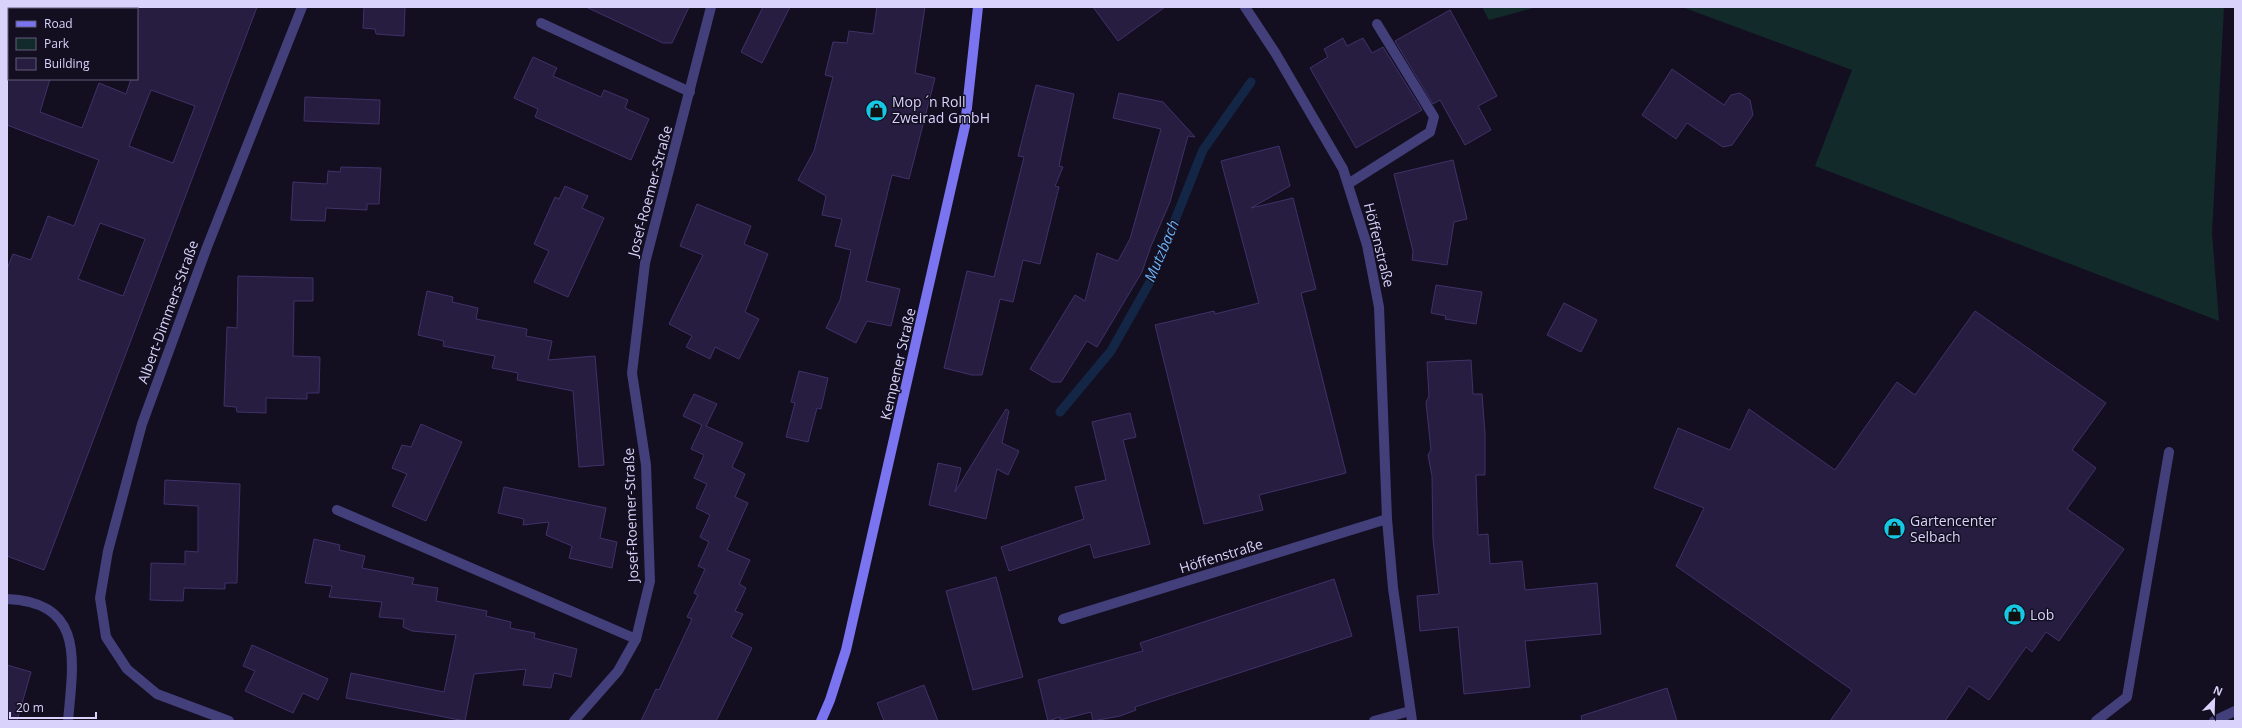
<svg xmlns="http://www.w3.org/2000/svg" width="2242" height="728" viewBox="0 0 2242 728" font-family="'Open Sans',sans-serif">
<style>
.green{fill:#132a2a}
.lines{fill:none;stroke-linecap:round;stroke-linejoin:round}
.stream{stroke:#142646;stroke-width:9}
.building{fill:#261d40;stroke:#3f3269;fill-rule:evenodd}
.lane{stroke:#433f7b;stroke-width:10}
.street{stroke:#433f7b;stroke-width:10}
.secondary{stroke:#7b74f1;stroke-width:10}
.labels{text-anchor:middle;stroke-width:3;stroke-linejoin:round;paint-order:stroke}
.poi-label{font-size:14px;fill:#d9d3fb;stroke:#130f21;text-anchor:start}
.street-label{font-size:14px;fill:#d9d3fb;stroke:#130f21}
.water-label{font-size:15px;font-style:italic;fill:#6caef1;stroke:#130f21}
</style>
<rect width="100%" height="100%" fill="#130f21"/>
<g class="green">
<path d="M 1482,7 L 1537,7 L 1489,20 Z"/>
<path d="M 1682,7 L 2224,7 L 2212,233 L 2219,321 L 1815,166 L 1852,70 Z"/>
</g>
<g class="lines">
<path class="stream" d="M 1060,412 L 1111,351 L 1151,280 L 1203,150 L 1251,82"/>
</g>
<g class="building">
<path d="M 137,7 L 257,7 L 44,570 L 7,556 L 7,269 L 13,254 L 31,260 L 48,216 L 74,226 L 99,160 L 7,125 L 7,79 L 50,79 L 40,112 L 82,128 L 99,83 L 126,94 L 131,79 L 137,79 ZM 151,90 L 195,106 L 173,163 L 129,146 ZM 100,223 L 145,239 L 123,296 L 78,279 Z"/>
<path d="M 364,7 L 405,7 L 404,36 L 376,34 L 375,29 L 363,28 Z"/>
<path d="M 586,7 L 689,7 L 672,43 L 663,43 Z"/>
<path d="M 763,7 L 790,7 L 762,63 L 741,52 Z"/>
<path d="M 877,7 L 925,7 L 915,73 L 935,78 L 909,179 L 892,175 L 866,281 L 900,289 L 891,326 L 867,321 L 856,343 L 826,328 L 840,300 L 851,250 L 835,246 L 842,219 L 822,215 L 826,196 L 798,180 L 814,151 L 833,77 L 825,75 L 833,42 L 847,43 L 849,31 L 873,34 Z"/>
<path d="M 1093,7 L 1165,7 L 1118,41 Z"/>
<path d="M 1450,10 L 1497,96 L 1478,106 L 1491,130 L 1465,145 L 1440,100 L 1433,104 L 1395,41 Z"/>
<path d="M 1343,38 L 1347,46 L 1363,38 L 1372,53 L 1383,47 L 1422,110 L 1356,148 L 1310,68 L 1328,57 L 1324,49 Z"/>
<path d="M 533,57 L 557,68 L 553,76 L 601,97 L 604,90 L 628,100 L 625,108 L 649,119 L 631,160 L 535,117 L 538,109 L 514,98 Z"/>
<path d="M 1672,69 L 1724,105 L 1731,95 L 1740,93 L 1750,100 L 1753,115 L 1732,145 L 1723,147 L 1687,123 L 1676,139 L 1642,115 Z"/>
<path d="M 1036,85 L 1074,94 L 1059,166 L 1063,167 L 1055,186 L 1059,187 L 1040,264 L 1023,260 L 1013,302 L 1000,299 L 982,375 L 972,375 L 944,368 L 967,271 L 994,277 L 1024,157 L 1018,156 Z"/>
<path d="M 1119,93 L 1163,102 L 1195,137 L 1188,136 L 1170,202 L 1151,246 L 1142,272 L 1097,347 L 1087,341 L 1061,382 L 1052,382 L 1030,369 L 1075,295 L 1085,301 L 1097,253 L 1118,261 L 1130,239 L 1161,129 L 1113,118 Z"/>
<path d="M 305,97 L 380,100 L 379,124 L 304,121 Z"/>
<path d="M 1279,146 L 1290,186 L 1251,208 L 1293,198 L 1316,289 L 1301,293 L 1346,473 L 1259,495 L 1263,510 L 1204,524 L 1155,325 L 1214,311 L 1215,314 L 1259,303 L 1221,161 Z"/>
<path d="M 1453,160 L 1467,219 L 1454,222 L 1447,265 L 1412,260 L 1413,251 L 1394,174 Z"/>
<path d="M 341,167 L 381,168 L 379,204 L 367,204 L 367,210 L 326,208 L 325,221 L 291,220 L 293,182 L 327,184 L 328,171 L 340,172 Z"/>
<path d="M 565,186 L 588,196 L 582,208 L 604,218 L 568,297 L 534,282 L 549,251 L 534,244 L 555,197 L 559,199 Z"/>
<path d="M 697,204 L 751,226 L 744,244 L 768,254 L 745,312 L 759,319 L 739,359 L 715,347 L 710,359 L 686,347 L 692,336 L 669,324 L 703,255 L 680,246 Z"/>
<path d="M 238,276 L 313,278 L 313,301 L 294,301 L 293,356 L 320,357 L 319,393 L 307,393 L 307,399 L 266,398 L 266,413 L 237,412 L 236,407 L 224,406 L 227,327 L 237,328 Z"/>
<path d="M 1436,285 L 1482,292 L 1476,324 L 1445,319 L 1446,316 L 1431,313 Z"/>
<path d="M 427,291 L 453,297 L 452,302 L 478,308 L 476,319 L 527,329 L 526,336 L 552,341 L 548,360 L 595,356 L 604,465 L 579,467 L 573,391 L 517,380 L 518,373 L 492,368 L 495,356 L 443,346 L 444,341 L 418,335 Z"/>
<path d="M 1564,303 L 1597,320 L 1581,352 L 1547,335 Z"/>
<path d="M 1975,311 L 2106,403 L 2072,450 L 2096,468 L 2067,509 L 2124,549 L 2059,641 L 2046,632 L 2032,652 L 2026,647 L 1989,700 L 1969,686 L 1945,721 L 1830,721 L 1852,690 L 1676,566 L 1704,508 L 1654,488 L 1678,428 L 1730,450 L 1749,409 L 1835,470 L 1897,382 L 1915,395 Z"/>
<path d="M 1471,360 L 1473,394 L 1482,394 L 1485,433 L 1485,475 L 1476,475 L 1478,535 L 1488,534 L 1490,564 L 1522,561 L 1525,590 L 1597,583 L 1601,634 L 1525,641 L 1530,687 L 1464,694 L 1458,627 L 1420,631 L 1417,596 L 1439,594 L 1433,539 L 1432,476 L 1428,455 L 1431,450 L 1426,402 L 1429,396 L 1427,362 Z"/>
<path d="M 799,371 L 828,378 L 821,409 L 817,408 L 808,442 L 786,437 L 795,403 L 791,402 Z"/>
<path d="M 694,394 L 717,404 L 706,426 L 743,443 L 732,467 L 745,474 L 735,497 L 748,503 L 727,550 L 750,560 L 739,584 L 746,588 L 735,611 L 743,614 L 731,637 L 752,648 L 716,721 L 641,721 L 656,689 L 659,690 L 692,619 L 687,617 L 698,595 L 694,593 L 705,569 L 698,566 L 709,542 L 700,537 L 710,515 L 696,508 L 707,484 L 694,478 L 704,455 L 691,449 L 702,425 L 683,416 Z"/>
<path d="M 1006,409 L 1009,411 L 1002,443 L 1019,451 L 1008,475 L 997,469 L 986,519 L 929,505 L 938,463 L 961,468 L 955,492 Z"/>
<path d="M 1130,413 L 1136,437 L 1123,440 L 1150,544 L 1094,558 L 1090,544 L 1009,571 L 1001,547 L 1084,519 L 1075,487 L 1106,480 L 1092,422 Z"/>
<path d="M 421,424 L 462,442 L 426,521 L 392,506 L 407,474 L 392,468 L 402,445 L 411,447 Z"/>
<path d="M 165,480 L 240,484 L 237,583 L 225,583 L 225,589 L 184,588 L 183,601 L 150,600 L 151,563 L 185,564 L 185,551 L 198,552 L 198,506 L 164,504 Z"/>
<path d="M 504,487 L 606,508 L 600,538 L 617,542 L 612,568 L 569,558 L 572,546 L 546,535 L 549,522 L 523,525 L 524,519 L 498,513 Z"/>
<path d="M 314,539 L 340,545 L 339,550 L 365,556 L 362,568 L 414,578 L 412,584 L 438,588 L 436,601 L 487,611 L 486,616 L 511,622 L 510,628 L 535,633 L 534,638 L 577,649 L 571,677 L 554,673 L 551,688 L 523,685 L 526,669 L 474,674 L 465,721 L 346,698 L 351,673 L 444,692 L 456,635 L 412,631 L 403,627 L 404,619 L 379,617 L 382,602 L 329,597 L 332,586 L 305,583 Z"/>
<path d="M 996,577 L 1023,677 L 973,690 L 946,591 Z"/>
<path d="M 1334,579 L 1352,636 L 1135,707 L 1136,710 L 1120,716 L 1093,721 L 1091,712 L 1060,720 L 1060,717 L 1048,721 L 1038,680 L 1143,651 L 1140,643 Z"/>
<path d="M 252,645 L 328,679 L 318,700 L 303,693 L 293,713 L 245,691 L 255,671 L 243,666 Z"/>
<path d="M 7,665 L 31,672 L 17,721 L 7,721 Z"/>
<path d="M 924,685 L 938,721 L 884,721 L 877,703 Z"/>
<path d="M 1667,688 L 1677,721 L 1582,721 L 1581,716 Z"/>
</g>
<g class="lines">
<g class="lane">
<path d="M 541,23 L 690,92"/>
<path d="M 1348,184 L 1430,132 L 1434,117 L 1377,24"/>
<path d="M 337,510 L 636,639"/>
<path d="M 1374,721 L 1410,711"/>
<path d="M 2096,721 L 2127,697 L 2169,452"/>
</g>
<g class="street">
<path d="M 1245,7 L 1276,54 L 1343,169 L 1367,245 L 1379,307 L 1387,519 L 1393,588 L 1412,721"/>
<path d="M 7,599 C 86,602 73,663 68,721"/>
<path d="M 1063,619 L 1387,519"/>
<path d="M 229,721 L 157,694 L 127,669 L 106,637 L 100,598 L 108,551 L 142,424 L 207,247 L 302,7"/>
<path d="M 574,721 L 618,671 L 636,639 L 650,581 L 646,465 L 632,373 L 645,263 L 711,7"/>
<path d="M 2214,721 L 2235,711"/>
</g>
<path class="secondary" d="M 821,721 L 830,700 L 846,650 L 965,126 L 978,7"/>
</g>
<defs>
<symbol id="shop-disc" viewBox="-11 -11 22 22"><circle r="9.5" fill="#16c8e4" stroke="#130f21"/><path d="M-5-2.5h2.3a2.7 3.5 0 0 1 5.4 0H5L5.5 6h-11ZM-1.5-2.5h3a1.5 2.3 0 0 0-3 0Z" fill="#111"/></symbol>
</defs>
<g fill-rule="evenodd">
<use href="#shop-disc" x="864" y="98" width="25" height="25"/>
<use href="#shop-disc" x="1882" y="516" width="25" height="25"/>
<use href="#shop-disc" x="2002" y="602" width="25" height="25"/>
</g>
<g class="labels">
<g class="poi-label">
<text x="892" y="107">Mop ´n Roll<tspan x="892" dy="16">Zweirad GmbH</tspan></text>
<text x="1910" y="526">Gartencenter<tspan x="1910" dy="16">Selbach</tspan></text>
<text x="2030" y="620">Lob</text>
</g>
<g class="street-label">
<text transform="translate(650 191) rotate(-75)" y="5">Josef-Roemer-Straße</text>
<text transform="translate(1379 245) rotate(76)" y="5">Höffenstraße</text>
<text transform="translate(168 312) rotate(-70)" y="5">Albert-Dimmers-Straße</text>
<text transform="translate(898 364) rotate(-77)" y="5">Kempener Straße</text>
<text transform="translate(631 515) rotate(-92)" y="5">Josef-Roemer-Straße</text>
<text transform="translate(1221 556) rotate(-17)" y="5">Höffenstraße</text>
</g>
<g class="water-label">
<text transform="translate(1162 251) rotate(-67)" y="5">Mutzbach</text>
</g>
</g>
<rect width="2242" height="728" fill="none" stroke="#d9d3fb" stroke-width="16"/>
<rect x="8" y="8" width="130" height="72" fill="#130f21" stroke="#625d78"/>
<rect x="16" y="21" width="20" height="6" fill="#7b74f1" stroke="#625d78"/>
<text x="44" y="28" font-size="12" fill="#d9d3fb">Road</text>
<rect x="16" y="38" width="20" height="12" fill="#132a2a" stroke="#625d78"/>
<text x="44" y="48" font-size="12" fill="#d9d3fb">Park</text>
<rect x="16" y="58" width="20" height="12" fill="#261d40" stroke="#625d78"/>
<text x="44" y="68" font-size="12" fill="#d9d3fb">Building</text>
<g transform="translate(2214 700) rotate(23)" stroke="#130f21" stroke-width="3" paint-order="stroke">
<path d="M0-3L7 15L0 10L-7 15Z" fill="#d9d3fb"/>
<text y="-6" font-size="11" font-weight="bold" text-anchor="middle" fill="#d9d3fb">N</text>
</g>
<path d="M10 712v6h86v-6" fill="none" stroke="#d9d3fb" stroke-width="2"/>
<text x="16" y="712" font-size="12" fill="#d9d3fb" stroke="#130f21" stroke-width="3" paint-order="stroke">20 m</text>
</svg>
